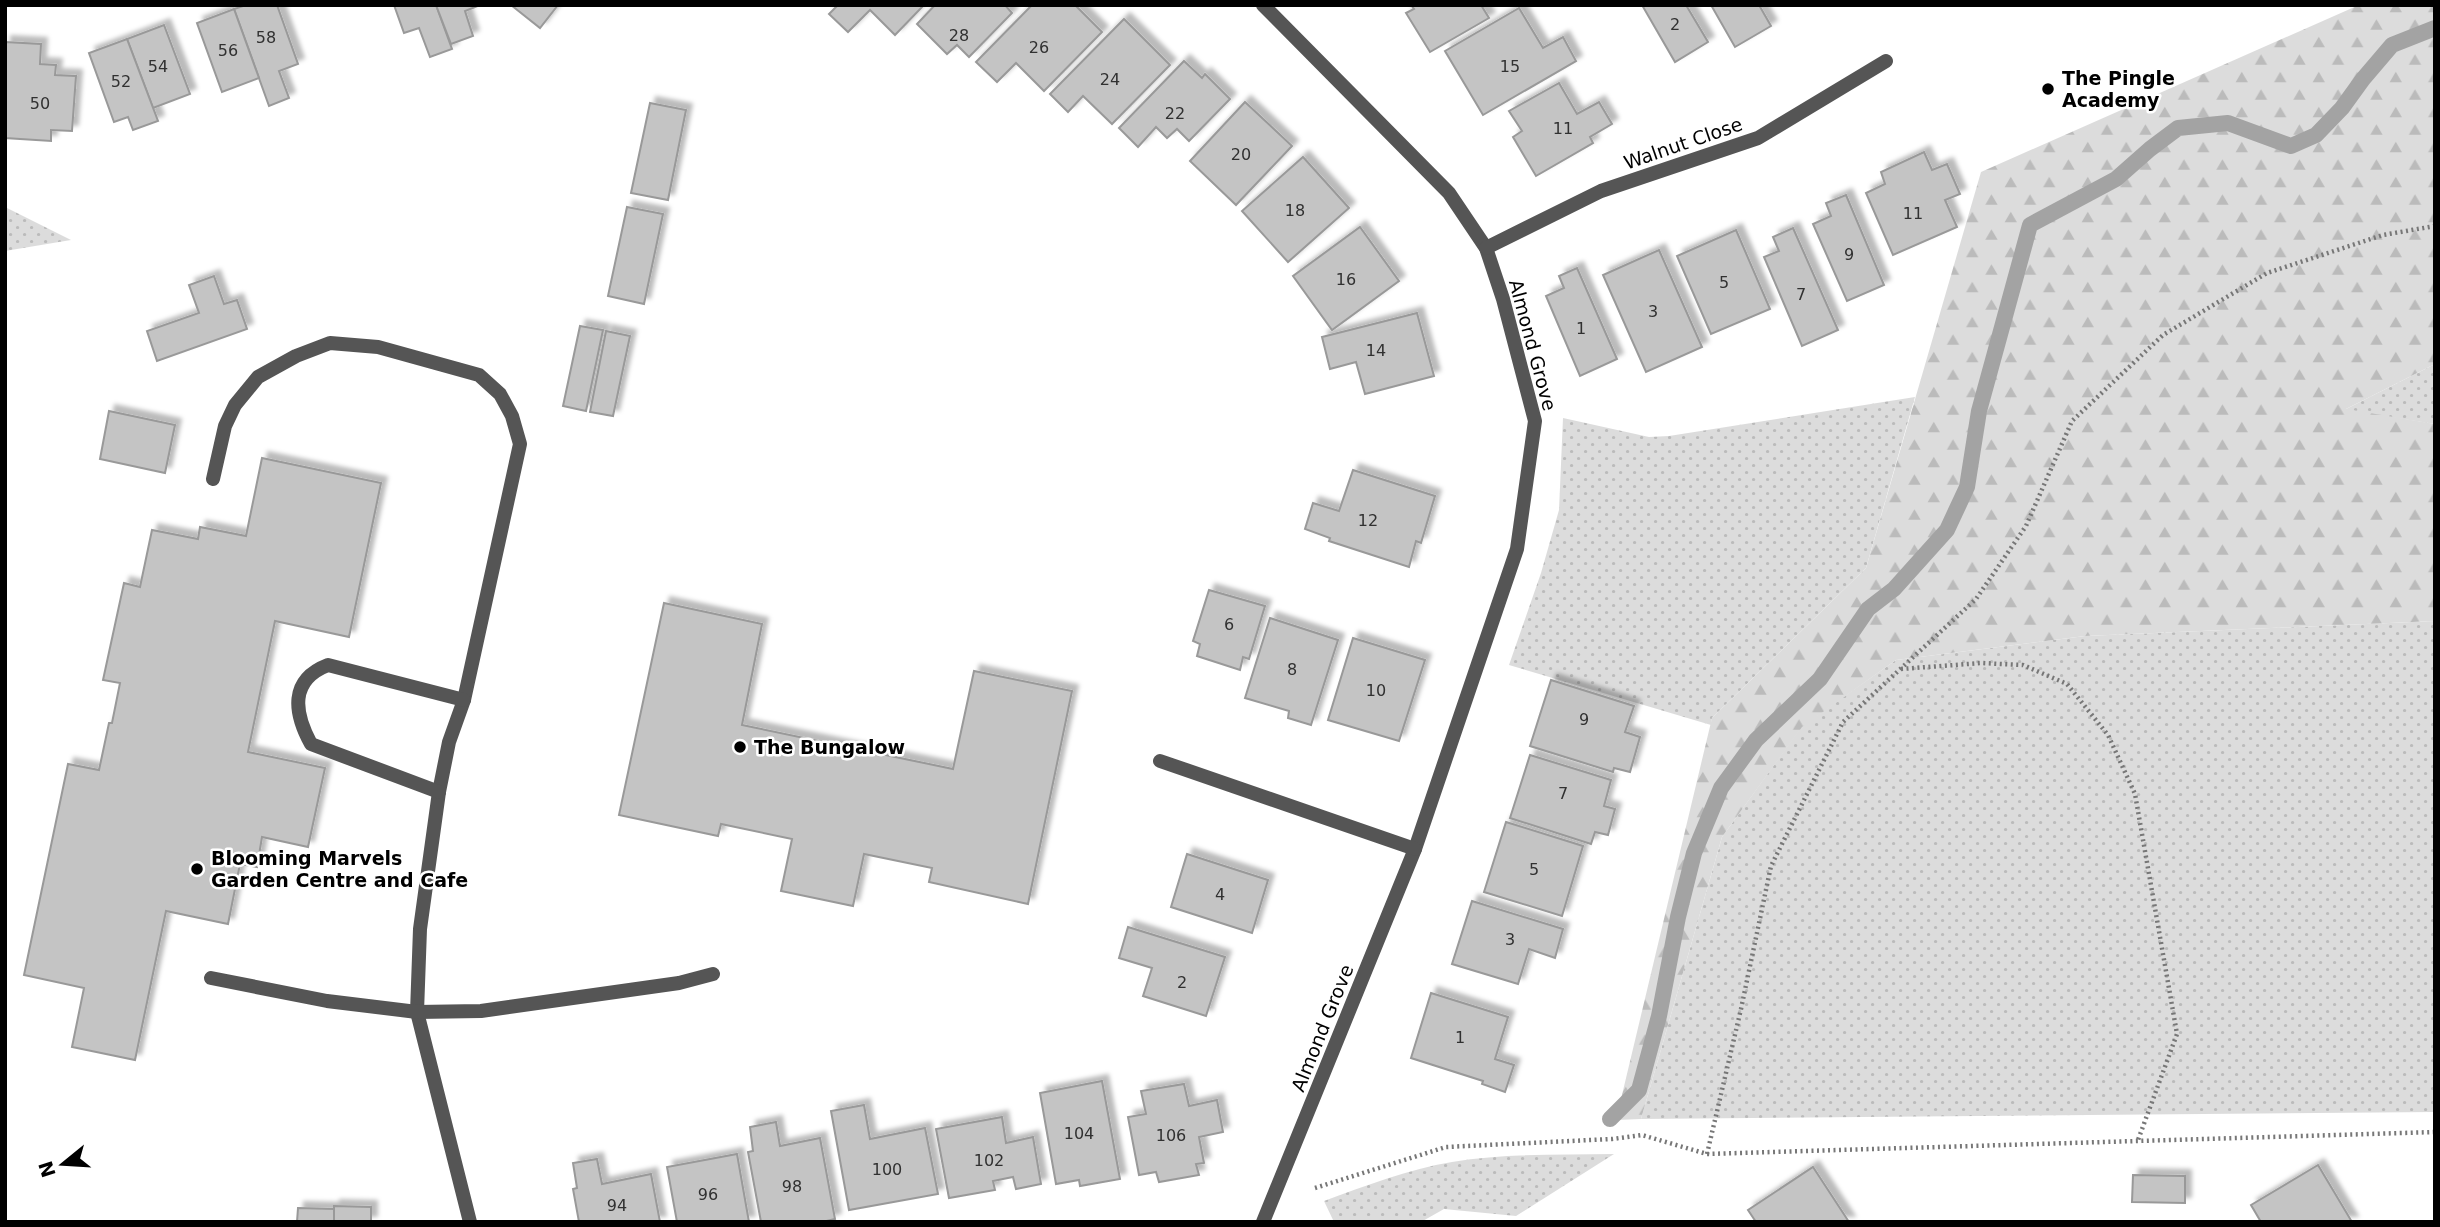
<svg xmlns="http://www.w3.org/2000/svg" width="2440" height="1227" viewBox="0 0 2440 1227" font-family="'DejaVu Sans',sans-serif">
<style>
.green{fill:url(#green-dots)}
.forest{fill:url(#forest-firs)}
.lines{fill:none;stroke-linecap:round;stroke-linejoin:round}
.stream{stroke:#a3a3a3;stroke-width:16}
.building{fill:#c4c4c4;stroke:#999;stroke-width:2;filter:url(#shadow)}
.path{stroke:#777;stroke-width:4.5;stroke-dasharray:2 3.5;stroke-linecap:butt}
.lane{stroke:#555;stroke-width:14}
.street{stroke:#555;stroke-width:14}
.poi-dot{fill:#000;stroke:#fff;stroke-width:2.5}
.labels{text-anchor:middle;stroke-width:5;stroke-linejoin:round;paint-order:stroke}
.number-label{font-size:16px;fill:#313131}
.poi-label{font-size:19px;font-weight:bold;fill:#000;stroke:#fff;text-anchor:start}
.street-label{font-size:19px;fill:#000;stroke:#fff}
</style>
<defs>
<pattern id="green-dots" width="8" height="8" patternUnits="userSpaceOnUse" patternTransform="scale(1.75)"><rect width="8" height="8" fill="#dcdcdc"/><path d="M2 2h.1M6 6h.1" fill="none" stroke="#bbb" stroke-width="1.8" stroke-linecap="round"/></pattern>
<pattern id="forest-firs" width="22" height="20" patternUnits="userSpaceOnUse" patternTransform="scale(1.75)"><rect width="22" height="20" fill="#dcdcdc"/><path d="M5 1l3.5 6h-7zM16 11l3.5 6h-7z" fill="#bbb"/></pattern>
<filter id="shadow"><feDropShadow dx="6" dy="-6" stdDeviation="2" flood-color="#0004"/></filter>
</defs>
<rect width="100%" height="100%" fill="#fff"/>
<g class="green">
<path d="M 5,207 L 71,240 L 5,251 Z"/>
<path d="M 2435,364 L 2435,424 L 2344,410 Z"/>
<path d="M 1915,397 L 1866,568 L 1712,718 L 1711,725 L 1509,665 L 1541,573 L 1559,510 L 1563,418 L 1649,437 L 1669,436 Z"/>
<path d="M 2435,621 L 2435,1112 L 1641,1119 L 1722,837 L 1802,726 L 1896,660 L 2085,636 Z"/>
<path d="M 1614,1154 L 1516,1216 L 1444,1209 L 1421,1222 L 1334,1222 L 1324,1201 C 1365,1186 1409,1169 1452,1162 C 1505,1153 1560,1155 1614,1154 Z"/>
</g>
<path class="forest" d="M 2359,5 L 2435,5 L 2435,364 L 2346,409 L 2435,424 L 2435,621 L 2085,636 L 1896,660 L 1802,727 L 1722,837 L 1641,1119 L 1616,1120 L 1712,718 L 1866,568 L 1981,172 Z"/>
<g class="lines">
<path class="stream" d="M 1610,1119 L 1639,1090 L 1659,1016 L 1678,917 L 1694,853 L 1721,788 L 1756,740 L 1820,679 L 1868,609 L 1894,589 L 1947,530 L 1967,487 L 1979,411 L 2030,225 L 2116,179 L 2150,149 L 2178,128 L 2228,123 L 2291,146 L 2316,135 L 2342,108 L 2363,79 L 2392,45 L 2435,28"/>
</g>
<g class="building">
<path d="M 246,5 L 277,5 L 298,64 L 279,71 L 289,98 L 269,106 L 234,9 Z"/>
<path d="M 394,5 L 436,5 L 452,49 L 430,57 L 419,28 L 404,33 Z"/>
<path d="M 436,5 L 480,5 L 465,11 L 473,36 L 451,44 Z"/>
<path d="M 511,5 L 558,5 L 540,28 Z"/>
<path d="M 838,5 L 924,5 L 895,35 L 870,10 L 848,32 L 829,14 Z"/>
<path d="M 935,5 L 1005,5 L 1012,13 L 969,57 L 957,45 L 947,54 L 917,24 Z"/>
<path d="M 1032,5 L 1075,5 L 1102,32 L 1044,91 L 1016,63 L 997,82 L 976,62 Z"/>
<path d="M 1411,5 L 1481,5 L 1489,18 L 1430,52 L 1406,13 L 1414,9 Z"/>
<path d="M 1642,5 L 1686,5 L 1708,42 L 1675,62 Z"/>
<path d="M 1711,5 L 1759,5 L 1771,26 L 1735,47 Z"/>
<path d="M 1519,8 L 1543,48 L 1563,37 L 1576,61 L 1483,115 L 1445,51 Z"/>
<path d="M 234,9 L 259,78 L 222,92 L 197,23 Z"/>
<path d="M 1124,19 L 1170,65 L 1112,124 L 1083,96 L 1068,112 L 1050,94 Z"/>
<path d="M 164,25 L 190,94 L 153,108 L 127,39 Z"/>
<path d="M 127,39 L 158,121 L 133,130 L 128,117 L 114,122 L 89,53 Z"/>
<path d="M 5,42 L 41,44 L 40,64 L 56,65 L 55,75 L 76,76 L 72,131 L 51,130 L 51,141 L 5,138 Z"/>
<path d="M 1184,61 L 1202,78 L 1205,74 L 1230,99 L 1189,141 L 1177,129 L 1167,138 L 1156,127 L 1138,147 L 1119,128 Z"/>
<path d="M 1559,83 L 1577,114 L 1599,102 L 1612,124 L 1590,137 L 1593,143 L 1536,176 L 1513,137 L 1522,131 L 1509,111 Z"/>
<path d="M 1245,102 L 1292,146 L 1236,205 L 1190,161 Z"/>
<path d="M 650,103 L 686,110 L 668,200 L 631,193 Z"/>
<path d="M 1924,152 L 1932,170 L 1947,164 L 1960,194 L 1945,200 L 1957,227 L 1893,255 L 1866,193 L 1885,184 L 1881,172 Z"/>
<path d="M 1303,157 L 1349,208 L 1288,262 L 1242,211 Z"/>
<path d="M 1846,195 L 1884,285 L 1847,301 L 1813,224 L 1831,216 L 1826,203 Z"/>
<path d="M 627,207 L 663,214 L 644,304 L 608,296 Z"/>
<path d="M 1360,227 L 1399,281 L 1332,330 L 1293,276 Z"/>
<path d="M 1793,228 L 1838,330 L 1802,346 L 1764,257 L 1779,251 L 1773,237 Z"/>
<path d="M 1736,230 L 1770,309 L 1711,334 L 1677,256 Z"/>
<path d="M 1659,250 L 1702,347 L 1646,372 L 1603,275 Z"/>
<path d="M 1577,268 L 1617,359 L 1580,376 L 1546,296 L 1564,288 L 1559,276 Z"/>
<path d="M 214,276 L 224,304 L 237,300 L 247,329 L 157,361 L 147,331 L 199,313 L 189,285 Z"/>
<path d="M 1417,313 L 1434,376 L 1365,394 L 1356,362 L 1330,369 L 1322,337 Z"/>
<path d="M 580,326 L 603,330 L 586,411 L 563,406 Z"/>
<path d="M 606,331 L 630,336 L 613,416 L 590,412 Z"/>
<path d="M 109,411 L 175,425 L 165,473 L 100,459 Z"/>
<path d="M 262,458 L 381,483 L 349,637 L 275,621 L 248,752 L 325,768 L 308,847 L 262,837 L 257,867 L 240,864 L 228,924 L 166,911 L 135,1060 L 72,1047 L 84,988 L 24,975 L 68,764 L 99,770 L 109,723 L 112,723 L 120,683 L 103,680 L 124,583 L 140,587 L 152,530 L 198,539 L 200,527 L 246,536 Z"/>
<path d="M 1353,470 L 1435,496 L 1421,543 L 1416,541 L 1409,567 L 1329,541 L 1330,538 L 1305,529 L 1313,503 L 1339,511 Z"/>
<path d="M 1209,590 L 1265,606 L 1249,659 L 1243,657 L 1240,670 L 1197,656 L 1200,644 L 1193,641 Z"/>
<path d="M 664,603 L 762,624 L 742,725 L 953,769 L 974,671 L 1072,691 L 1028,904 L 929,882 L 932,868 L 864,854 L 853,906 L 781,891 L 792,839 L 721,824 L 718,836 L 619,815 Z"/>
<path d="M 1270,618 L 1338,640 L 1311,725 L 1288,718 L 1289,711 L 1245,698 Z"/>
<path d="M 1353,638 L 1425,660 L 1399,741 L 1328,720 Z"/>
<path d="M 1551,680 L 1634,706 L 1625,732 L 1640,737 L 1630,772 L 1614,768 L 1613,772 L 1530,746 Z"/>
<path d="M 1530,755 L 1611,780 L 1604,806 L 1615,809 L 1608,835 L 1595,832 L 1591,844 L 1510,818 Z"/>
<path d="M 1506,822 L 1583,846 L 1562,916 L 1484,892 Z"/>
<path d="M 1187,854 L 1268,880 L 1252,933 L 1171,907 Z"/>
<path d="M 1472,901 L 1563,929 L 1555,958 L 1529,949 L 1518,984 L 1452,964 Z"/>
<path d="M 1128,927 L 1225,957 L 1206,1016 L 1143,996 L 1152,968 L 1119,958 Z"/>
<path d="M 1431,993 L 1508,1017 L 1495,1059 L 1514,1065 L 1505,1092 L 1482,1084 L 1483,1081 L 1411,1058 Z"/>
<path d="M 1102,1081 L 1120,1179 L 1080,1186 L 1079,1180 L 1056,1184 L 1040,1093 Z"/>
<path d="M 1184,1084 L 1189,1106 L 1217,1100 L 1223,1132 L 1199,1137 L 1204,1163 L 1196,1164 L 1199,1175 L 1159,1182 L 1156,1172 L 1139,1175 L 1128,1117 L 1146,1114 L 1141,1091 Z"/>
<path d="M 864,1105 L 870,1139 L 925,1128 L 938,1194 L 849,1210 L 831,1111 Z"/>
<path d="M 1002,1117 L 1006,1143 L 1033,1137 L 1041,1184 L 1016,1189 L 1013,1177 L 993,1181 L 995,1190 L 949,1198 L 936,1129 Z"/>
<path d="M 776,1122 L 780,1146 L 820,1138 L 835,1219 L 822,1222 L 761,1222 L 748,1152 L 753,1151 L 750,1127 Z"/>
<path d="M 737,1154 L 749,1222 L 677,1222 L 667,1167 Z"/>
<path d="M 597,1159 L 602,1184 L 651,1174 L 660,1222 L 579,1222 L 573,1189 L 577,1188 L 573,1163 Z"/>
<path d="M 2318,1165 L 2352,1222 L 2261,1222 L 2251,1205 Z"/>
<path d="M 1813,1167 L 1849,1222 L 1756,1222 L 1748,1210 Z"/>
<path d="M 2133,1175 L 2185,1176 L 2185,1203 L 2132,1202 Z"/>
<path d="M 334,1206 L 371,1207 L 371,1222 L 334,1222 Z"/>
<path d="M 298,1208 L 334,1209 L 334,1222 L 297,1222 Z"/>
</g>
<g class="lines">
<g class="path">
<path d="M 1901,669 L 1981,663 L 2023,665 L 2067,684 L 2108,735 L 2135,794 L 2177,1034 L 2138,1140"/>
<path d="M 1707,1154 L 1741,1009 L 1771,866 L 1843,722 L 1976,599 L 2026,526 L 2072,421 L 2163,335 L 2267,273 L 2383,235 L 2435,226"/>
<path d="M 1315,1188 L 1446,1147 L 1612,1139 L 1642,1135 L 1707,1154 L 2435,1132"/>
</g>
<g class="lane">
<path d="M 213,479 L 225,426 L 235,405 L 258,377 L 296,356 L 330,343 L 378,347 L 479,375 L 500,394 L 512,416 L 520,444 L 464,700 L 449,742 L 439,792 L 420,929 L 417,1012 L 470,1222"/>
<path d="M 439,792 L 311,744 C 294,713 289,680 328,665 L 464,700"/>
<path d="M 211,978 L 327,1001 L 417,1012 L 481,1011 L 679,983 L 713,974"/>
</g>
<g class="street">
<path d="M 1263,5 L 1449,193 L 1486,248 L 1503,299 L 1535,421 L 1517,549 L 1415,849 L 1263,1222"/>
<path d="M 1486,248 L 1601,191 L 1758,138 L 1886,61"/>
<path d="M 1160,761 L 1415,849"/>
</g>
</g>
<g class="poi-dot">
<circle cx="2048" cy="89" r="7"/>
<circle cx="740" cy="747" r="7"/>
<circle cx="197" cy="869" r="7"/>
</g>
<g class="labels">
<g class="number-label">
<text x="1675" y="30">2</text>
<text x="959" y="41">28</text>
<text x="266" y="43">58</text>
<text x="1039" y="53">26</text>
<text x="228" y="56">56</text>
<text x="158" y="72">54</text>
<text x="1510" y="72">15</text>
<text x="1110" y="85">24</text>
<text x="121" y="87">52</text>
<text x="40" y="109">50</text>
<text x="1175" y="119">22</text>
<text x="1563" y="134">11</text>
<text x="1241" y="160">20</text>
<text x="1295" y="216">18</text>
<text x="1913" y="219">11</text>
<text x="1849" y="260">9</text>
<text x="1346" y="285">16</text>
<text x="1724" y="288">5</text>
<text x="1801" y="300">7</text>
<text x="1653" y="317">3</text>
<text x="1581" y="334">1</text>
<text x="1376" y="356">14</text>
<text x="1368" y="526">12</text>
<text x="1229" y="630">6</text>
<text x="1292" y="675">8</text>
<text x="1376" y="696">10</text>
<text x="1584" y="725">9</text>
<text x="1563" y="799">7</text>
<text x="1534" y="875">5</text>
<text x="1220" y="900">4</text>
<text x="1510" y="945">3</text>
<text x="1182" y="988">2</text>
<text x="1460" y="1043">1</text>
<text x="1079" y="1139">104</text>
<text x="1171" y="1141">106</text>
<text x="989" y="1166">102</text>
<text x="887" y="1175">100</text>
<text x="792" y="1192">98</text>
<text x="708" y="1200">96</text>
<text x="617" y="1211">94</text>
</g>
<g class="poi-label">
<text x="2062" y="85">The Pingle<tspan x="2062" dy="22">Academy</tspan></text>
<text x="754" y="754">The Bungalow</text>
<text x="211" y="865">Blooming Marvels<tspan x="211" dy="22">Garden Centre and Cafe</tspan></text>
</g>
<g class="street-label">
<text transform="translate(1683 143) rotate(-19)" y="7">Walnut Close</text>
<text transform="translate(1533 345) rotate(75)" y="7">Almond Grove</text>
<text transform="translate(1322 1028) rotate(-68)" y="7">Almond Grove</text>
</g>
</g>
<rect width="2440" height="1227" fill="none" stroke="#000000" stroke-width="14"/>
<g transform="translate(63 1164) rotate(252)" stroke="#ffffff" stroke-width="5" paint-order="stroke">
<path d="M0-5L12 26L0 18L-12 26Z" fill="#000000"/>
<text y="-10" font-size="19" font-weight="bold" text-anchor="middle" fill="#000000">N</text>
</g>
</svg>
